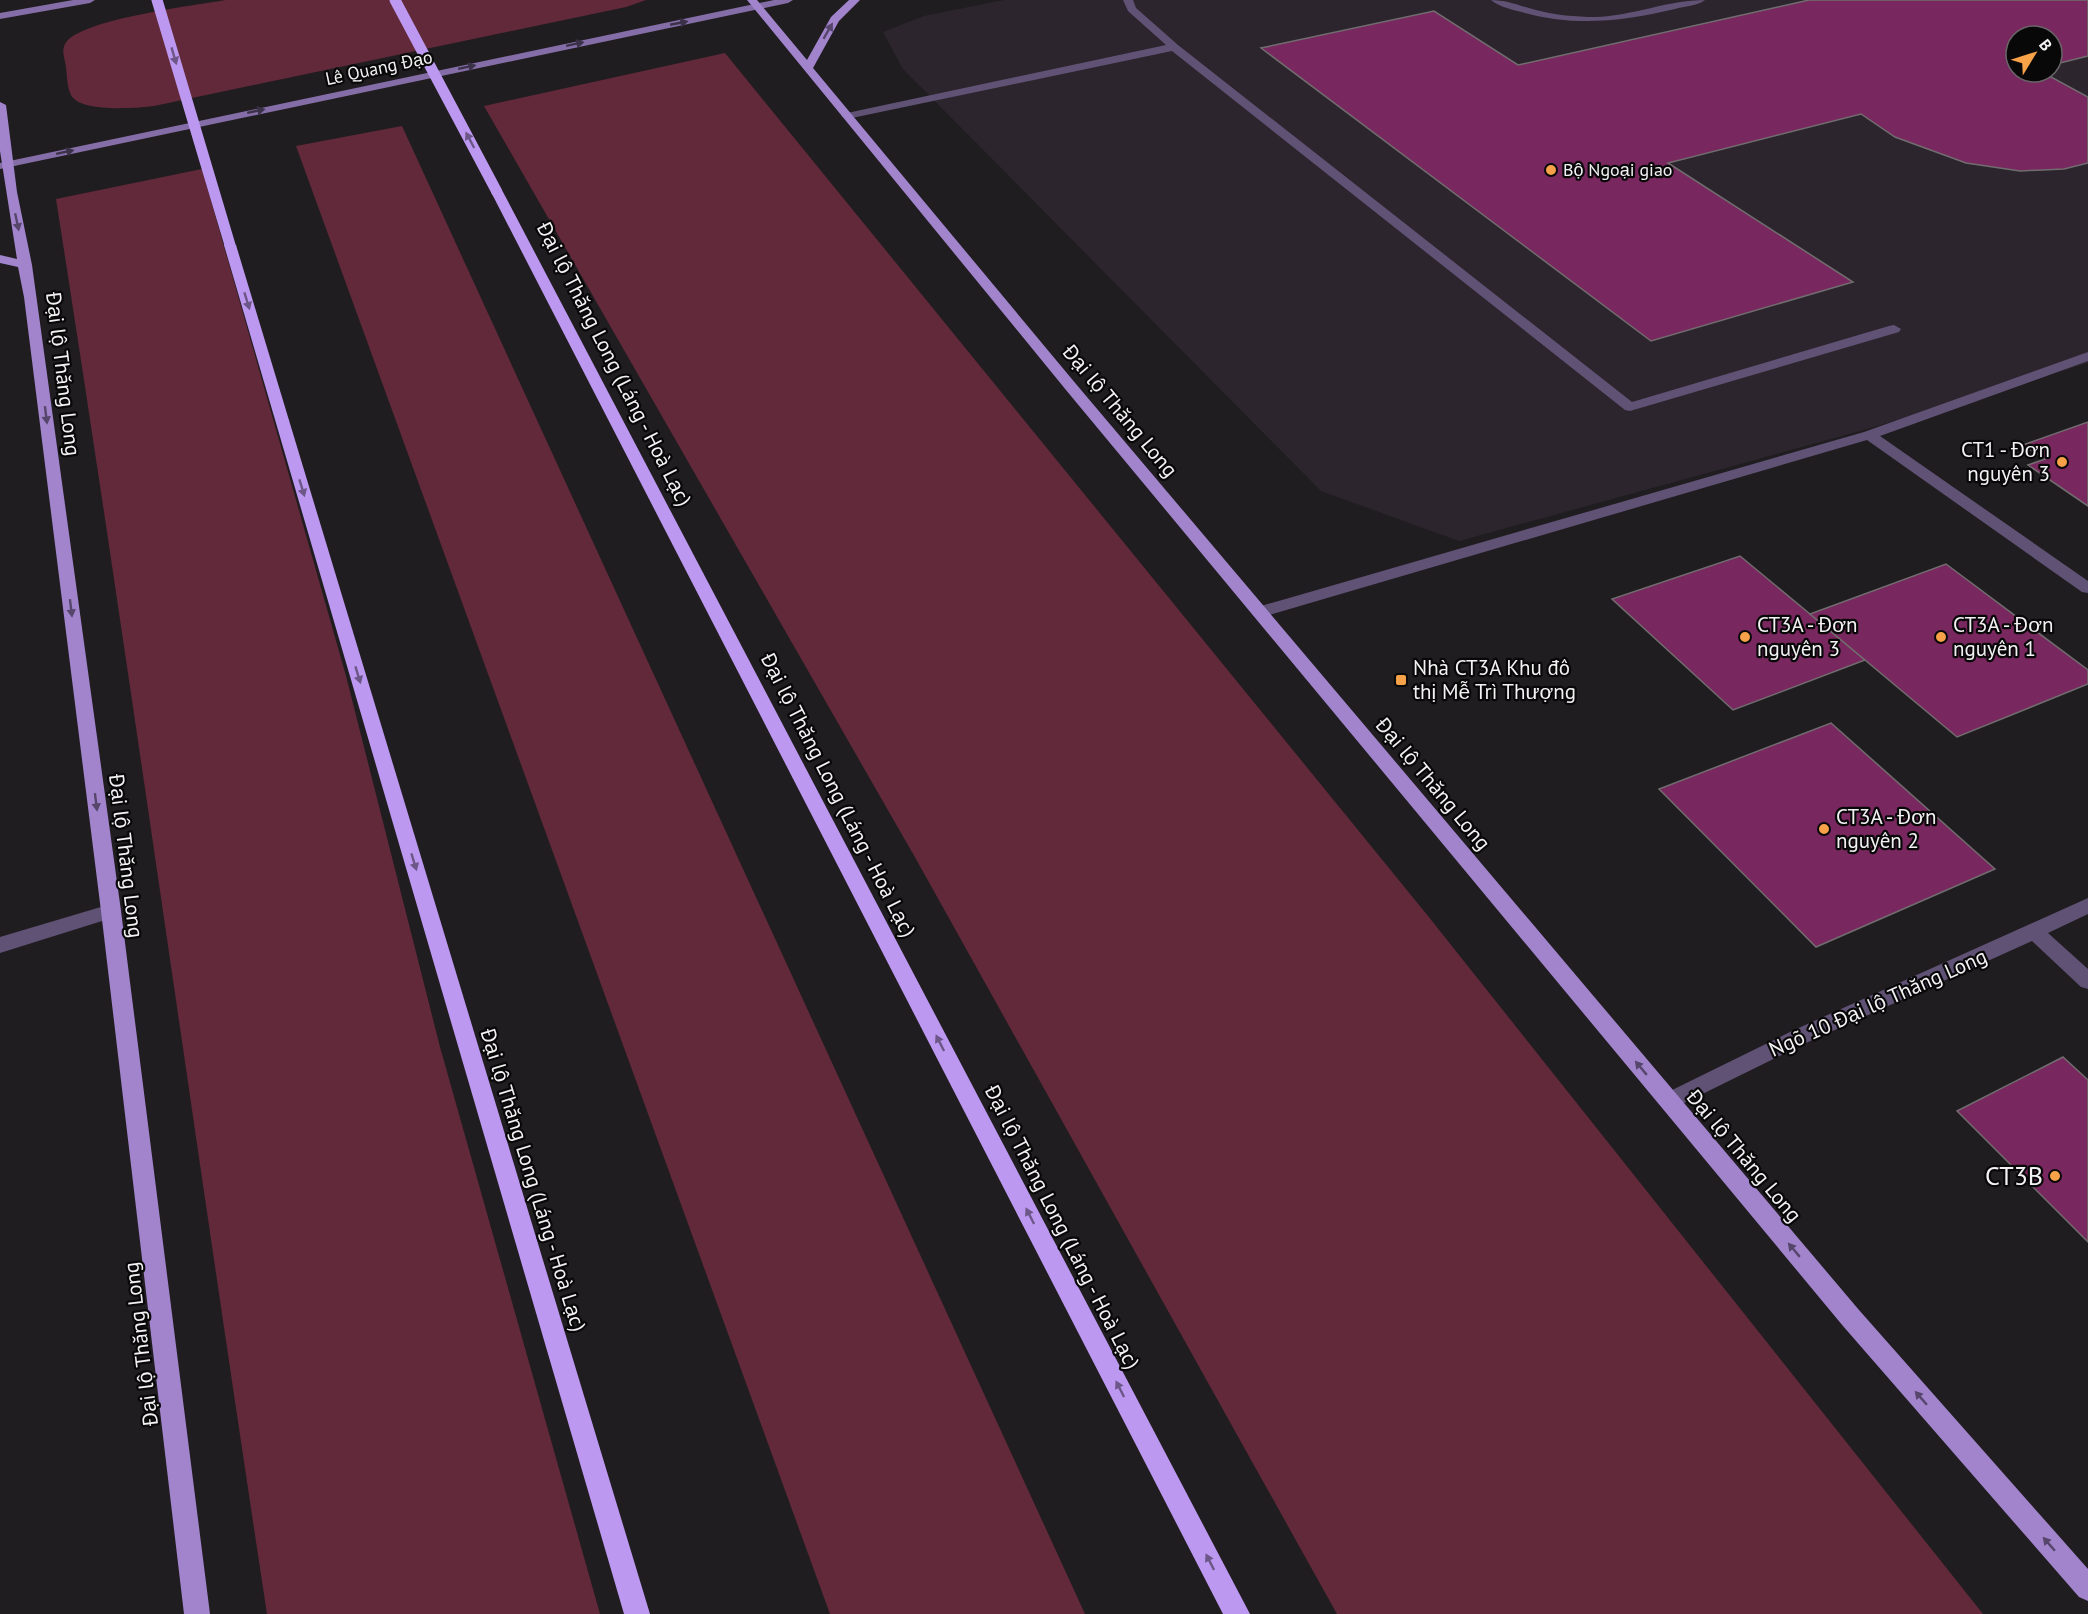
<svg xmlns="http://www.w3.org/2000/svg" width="2088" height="1614" viewBox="0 0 2088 1614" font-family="'PT Sans',sans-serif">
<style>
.built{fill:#2c252d;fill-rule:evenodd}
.green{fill:#62293a}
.building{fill:#78285e;stroke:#716d6f;stroke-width:1.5}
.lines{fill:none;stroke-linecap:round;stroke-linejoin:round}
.lane{fill:#605275;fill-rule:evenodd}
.street{fill:#605275;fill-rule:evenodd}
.secondary{fill:#856ea7;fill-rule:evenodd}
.primary{fill:#a284cd;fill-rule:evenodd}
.highway{fill:#bd98f0;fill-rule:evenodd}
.highway-bridge{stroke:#bd98f0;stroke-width:11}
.oneway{fill:#3b3148}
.oneway2{fill:#56466b}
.oneway3{fill:#6c5788}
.poi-dot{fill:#f7a148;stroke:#090809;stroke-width:2}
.labels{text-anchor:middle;stroke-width:4.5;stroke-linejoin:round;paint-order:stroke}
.far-street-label{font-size:18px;fill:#f3f1f3;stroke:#090809}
.far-poi-label{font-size:18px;fill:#f3f1f3;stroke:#090809;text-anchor:start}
.street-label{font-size:21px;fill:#f3f1f3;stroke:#090809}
.poi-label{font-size:21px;fill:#f3f1f3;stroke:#090809;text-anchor:start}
.near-poi-label{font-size:26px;fill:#f3f1f3;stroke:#090809;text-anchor:end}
</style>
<rect width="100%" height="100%" fill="#201d20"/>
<path class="built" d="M 1004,0 L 2088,0 L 2088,363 L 1867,429 L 1459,541 L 1321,491 L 903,69 L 883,32 L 924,16 ZM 2016,36 L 2052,36 L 2052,72 L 2016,72 Z"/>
<g class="green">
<path d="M 226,0 L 646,0 L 626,7 L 154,106 C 137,108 80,113 71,95 C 67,87 67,75 66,67 C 65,59 60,49 67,41 C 89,18 192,6 226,0 Z"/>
<path d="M 725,53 L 1428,916 L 1983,1614 L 1337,1614 L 916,859 L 484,106 Z"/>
<path d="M 402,126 L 1085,1614 L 830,1614 L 296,146 Z"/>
<path d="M 202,169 L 346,676 L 440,1047 L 600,1614 L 267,1614 C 195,1142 130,670 56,199 Z"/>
</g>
<g class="building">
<path d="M 1809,0 L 2088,0 L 2088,56 L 2052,65 L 2052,36 L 2016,36 L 2016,72 L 2042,72 L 2088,97 L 2088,163 L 2064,169 L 2020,171 L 1966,163 L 1895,137 L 1861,114 L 1668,163 L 1853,282 L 1651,341 L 1261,48 L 1434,11 L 1518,65 Z"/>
<path d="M 2088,422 L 2088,506 L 2028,465 L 2045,459 L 2023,445 Z"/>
<path d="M 1740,556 L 1810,614 L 1865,660 L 1733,710 L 1612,599 Z"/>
<path d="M 1946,564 L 2088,670 L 2088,684 L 1957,737 L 1810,614 Z"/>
<path d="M 1831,723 L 1995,869 L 1816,947 L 1659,789 Z"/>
<path d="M 2063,1057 L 2088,1080 L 2088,1242 L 1957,1111 Z"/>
</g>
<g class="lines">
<g class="lane">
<path d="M 1123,0 L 1133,0 L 1136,8 L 1178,45 L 1632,402 L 1889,326 L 1894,325 L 1901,329 L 1899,332 L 1630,411 L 1625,410 L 1172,51 L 847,119 L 841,116 L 847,113 L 1166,45 L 1128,11 Z"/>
<path d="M 1491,0 C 1507,0 1520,6 1536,10 C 1555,15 1576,17 1595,17 C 1633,16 1668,0 1705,0 C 1698,6 1684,6 1675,9 C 1623,21 1577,27 1525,13 C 1514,10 1499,7 1491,0 Z"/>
<path d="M 111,904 L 118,906 L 121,911 L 118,916 L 0,953 L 0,937 Z"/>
</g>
<g class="street">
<path d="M 2088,352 L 2088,361 L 1880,436 L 2088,581 L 2088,593 L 2082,592 L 1867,440 L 1266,616 L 1254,616 L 1252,612 L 1254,608 L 1864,432 Z"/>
<path d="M 2088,898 L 2088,914 L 2048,933 L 2088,969 L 2088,989 L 2081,987 L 2032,941 L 1806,1043 L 1676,1107 L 1669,1110 L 1662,1107 L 1659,1101 L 1662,1095 L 1792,1031 Z"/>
</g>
<g class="secondary">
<path d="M 73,0 L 95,0 L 90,3 L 0,19 L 0,13 Z"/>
<path d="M 774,0 L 793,0 L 788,3 L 0,169 L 0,163 Z"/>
</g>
<g class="primary">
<path d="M 747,0 L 757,0 L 807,60 L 831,17 L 849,0 L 860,0 L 839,21 L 813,68 L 1076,384 L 1859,1310 L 2088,1569 L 2088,1601 L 2079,1597 L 1843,1326 L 1066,390 Z"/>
<path d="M 0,102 L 6,105 L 17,192 L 32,265 L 121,911 L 210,1614 L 184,1614 L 101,911 L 24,297 L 18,267 L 0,263 L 0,255 L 17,259 L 0,151 Z"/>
</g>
<g class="highway">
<path d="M 497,188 L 503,192 L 1250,1614 L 1223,1614 L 491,192 Z"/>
<path d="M 230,241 L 236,245 L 650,1614 L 624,1614 L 224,245 Z"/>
</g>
<g class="highway-bridge">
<path d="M 157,0 L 230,245"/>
<path d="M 395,0 L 497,192"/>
</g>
</g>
<defs><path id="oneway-solid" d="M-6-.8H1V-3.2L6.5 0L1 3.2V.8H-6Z" transform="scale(1.5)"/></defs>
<g class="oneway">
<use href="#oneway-solid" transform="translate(679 23) rotate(-11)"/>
<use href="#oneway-solid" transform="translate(575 44) rotate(-12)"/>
<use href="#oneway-solid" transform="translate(467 67) rotate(-12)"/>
<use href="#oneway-solid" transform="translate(256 111) rotate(-12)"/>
<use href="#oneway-solid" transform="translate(65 152) rotate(-12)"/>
</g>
<g class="oneway2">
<use href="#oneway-solid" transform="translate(828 31) rotate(-60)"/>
<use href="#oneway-solid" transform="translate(17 222) rotate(78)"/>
<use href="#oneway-solid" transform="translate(46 415) rotate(83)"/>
<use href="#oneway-solid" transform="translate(71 608) rotate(83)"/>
<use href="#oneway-solid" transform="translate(96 802) rotate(83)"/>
<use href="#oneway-solid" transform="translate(1641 1068) rotate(-130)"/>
<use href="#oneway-solid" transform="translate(1794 1250) rotate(-130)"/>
<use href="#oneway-solid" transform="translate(1921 1398) rotate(-131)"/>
<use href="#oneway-solid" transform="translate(2049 1544) rotate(-131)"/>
</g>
<g class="oneway3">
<use href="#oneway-solid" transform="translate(174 56) rotate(74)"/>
<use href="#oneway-solid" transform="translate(470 140) rotate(-118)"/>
<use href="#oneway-solid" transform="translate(247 301) rotate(73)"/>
<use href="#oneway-solid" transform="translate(302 488) rotate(73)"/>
<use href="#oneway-solid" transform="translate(358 675) rotate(73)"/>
<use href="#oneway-solid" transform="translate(414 862) rotate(73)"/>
<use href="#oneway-solid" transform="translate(940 1043) rotate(-117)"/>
<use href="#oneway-solid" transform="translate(1030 1216) rotate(-117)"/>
<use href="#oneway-solid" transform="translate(1120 1389) rotate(-117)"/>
<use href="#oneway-solid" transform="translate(1210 1562) rotate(-117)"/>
</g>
<g class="poi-dot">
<circle cx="1551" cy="170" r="6"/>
<circle cx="2062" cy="462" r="6"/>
<circle cx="1745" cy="637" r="6"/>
<circle cx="1941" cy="637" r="6"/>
<rect x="1395" y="674" width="12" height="12" rx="3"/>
<circle cx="1824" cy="829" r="6"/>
<circle cx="2055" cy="1176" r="6"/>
</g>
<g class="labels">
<g class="far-street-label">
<text transform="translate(379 68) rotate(-12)" y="6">Lê Quang Đạo</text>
</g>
<g class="far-poi-label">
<text x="1563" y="176">Bộ Ngoại giao</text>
</g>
<g class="street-label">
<text transform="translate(614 364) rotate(63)" y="7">Đại lộ Thăng Long (Láng - Hoà Lạc)</text>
<text transform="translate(63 374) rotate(83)" y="7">Đại lộ Thăng Long</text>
<text transform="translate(1120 411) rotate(50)" y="7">Đại lộ Thăng Long</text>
<text transform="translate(1433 784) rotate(50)" y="7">Đại lộ Thăng Long</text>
<text transform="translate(838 795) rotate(63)" y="7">Đại lộ Thăng Long (Láng - Hoà Lạc)</text>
<text transform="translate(126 856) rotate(83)" y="7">Đại lộ Thăng Long</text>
<text transform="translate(1878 1003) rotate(-24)" y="7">Ngõ 10 Đại lộ Thăng Long</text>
<text transform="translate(1744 1156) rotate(50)" y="7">Đại lộ Thăng Long</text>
<text transform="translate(533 1180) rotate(73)" y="7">Đại lộ Thăng Long (Láng - Hoà Lạc)</text>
<text transform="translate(1062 1227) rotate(63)" y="7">Đại lộ Thăng Long (Láng - Hoà Lạc)</text>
<text transform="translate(141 1344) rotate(-97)" y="7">Đại lộ Thăng Long</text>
</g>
<g class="poi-label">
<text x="2050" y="457" text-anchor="end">CT1 - Đơn<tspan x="2050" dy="24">nguyên 3</tspan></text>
<text x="1757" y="632">CT3A - Đơn<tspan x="1757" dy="24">nguyên 3</tspan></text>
<text x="1953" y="632">CT3A - Đơn<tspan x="1953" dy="24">nguyên 1</tspan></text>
<text x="1413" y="675">Nhà CT3A Khu đô<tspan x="1413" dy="24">thị Mễ Trì Thượng</tspan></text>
<text x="1836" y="824">CT3A - Đơn<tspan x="1836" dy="24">nguyên 2</tspan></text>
</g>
<g class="near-poi-label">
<text x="2043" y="1185">CT3B</text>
</g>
</g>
<g transform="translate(2034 54) rotate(52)"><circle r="28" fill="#090809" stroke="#676567" stroke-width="1.5"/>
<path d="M0-4.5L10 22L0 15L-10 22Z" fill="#f7a148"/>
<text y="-9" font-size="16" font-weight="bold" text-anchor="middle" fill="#f3f1f3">B</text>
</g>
</svg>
